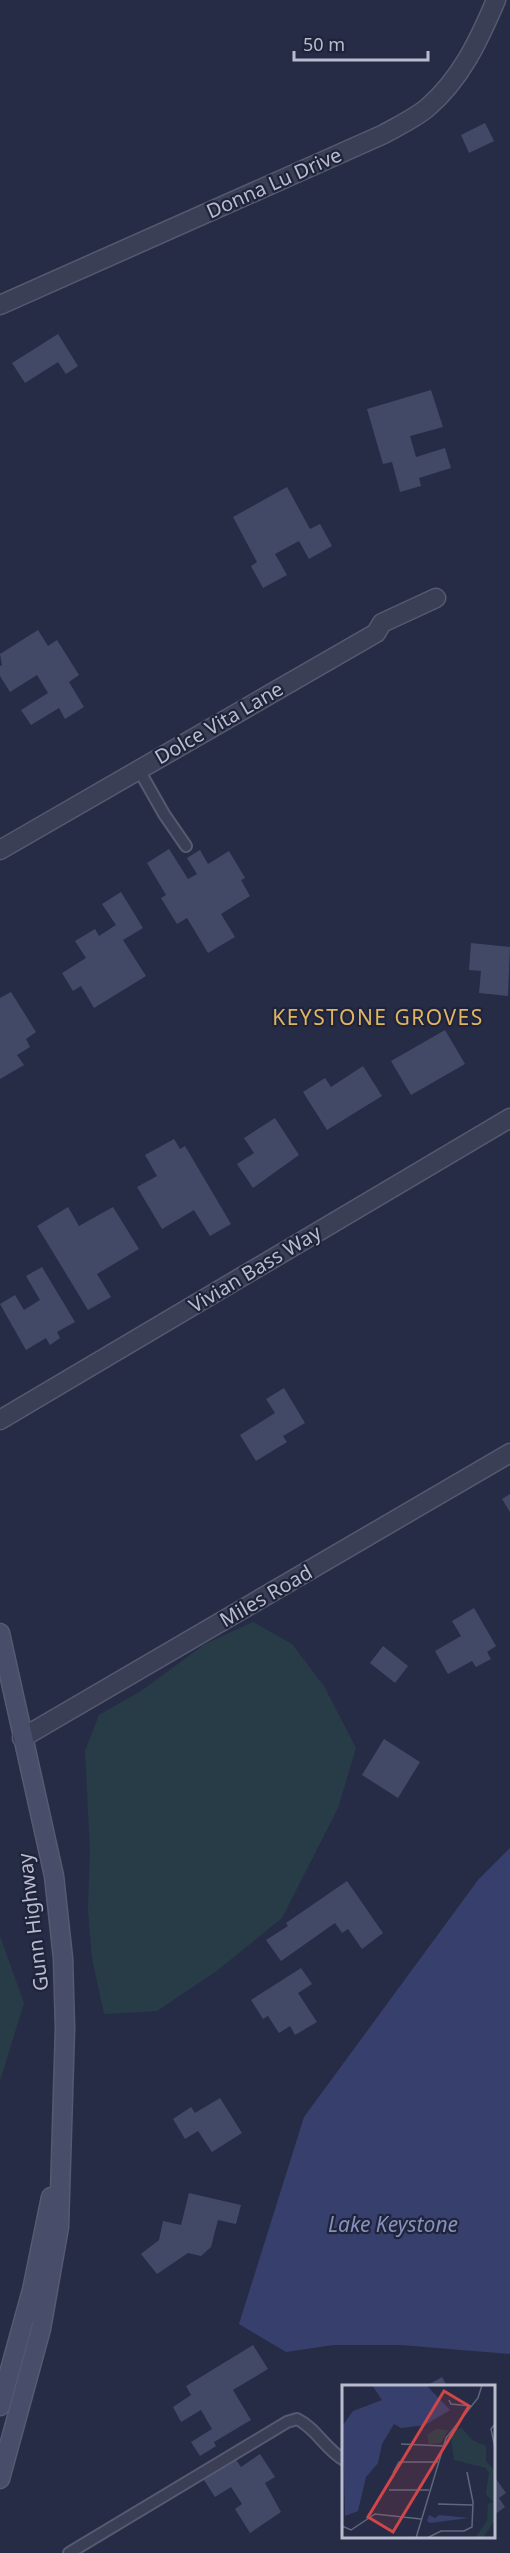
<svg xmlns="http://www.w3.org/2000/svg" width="510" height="2553" viewBox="0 0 510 2553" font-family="'Noto Sans',sans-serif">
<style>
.green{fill:#283c47}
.water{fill:#37406c}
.building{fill:#424966}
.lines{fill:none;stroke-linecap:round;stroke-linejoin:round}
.service-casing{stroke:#565a70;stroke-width:14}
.minor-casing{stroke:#565a70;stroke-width:21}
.secondary-casing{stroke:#565a70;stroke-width:21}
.service{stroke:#3a3f55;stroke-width:10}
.minor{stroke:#3a3f55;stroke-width:18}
.secondary{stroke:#484d69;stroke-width:18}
.labels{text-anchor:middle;stroke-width:4.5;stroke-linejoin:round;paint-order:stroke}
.street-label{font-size:20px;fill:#b8bcce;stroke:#1f243b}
.neighbourhood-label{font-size:21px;letter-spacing:1.5px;fill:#dfb463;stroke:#1f243b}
.water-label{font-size:21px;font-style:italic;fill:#8590bb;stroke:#1f243b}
.inset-road{fill:none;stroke:#60667c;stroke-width:1.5}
.view{fill:#d04649;fill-opacity:0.15;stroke:#d04649;stroke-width:3}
.inset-edge{fill:none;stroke:#b8bcce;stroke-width:3}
</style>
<rect width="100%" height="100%" fill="#262c46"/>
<g class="green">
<path d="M 253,1622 L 292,1644 L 324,1686 L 356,1748 L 338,1808 L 282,1918 L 218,1970 L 157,2011 L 104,2014 L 92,1958 L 88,1911 L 90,1850 L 85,1751 L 99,1715 L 141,1691 L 205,1644 Z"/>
<path d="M 0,1936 L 24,2003 L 0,2081 Z"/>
</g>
<path class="water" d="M 510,1848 L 510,2354 L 401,2345 L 333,2345 L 286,2352 L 239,2324 L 304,2117 L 478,1880 Z"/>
<g class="building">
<path d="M 485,123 L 494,141 L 469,153 L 461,135 Z"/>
<path d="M 58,334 L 78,366 L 66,374 L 58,362 L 25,383 L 12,363 Z"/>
<path d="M 431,390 L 443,427 L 410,436 L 416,457 L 445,448 L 451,468 L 419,478 L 421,486 L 400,492 L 392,462 L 383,464 L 367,409 Z"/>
<path d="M 287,487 L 310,529 L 320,524 L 332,546 L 309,559 L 299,541 L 275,554 L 287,575 L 263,588 L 251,566 L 257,562 L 233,517 Z"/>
<path d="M 38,630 L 48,646 L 57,640 L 79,675 L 69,682 L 84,707 L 65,719 L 59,708 L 31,725 L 21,710 L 48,693 L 37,675 L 10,692 L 0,676 L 0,666 L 2,665 L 0,654 Z"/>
<path d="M 169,849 L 188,879 L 197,874 L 187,858 L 200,850 L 208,864 L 229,851 L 245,878 L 241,880 L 250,896 L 221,914 L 235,937 L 208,953 L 187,918 L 177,924 L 161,898 L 166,895 L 147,863 Z"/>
<path d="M 121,892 L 143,928 L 123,940 L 146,976 L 94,1008 L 81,986 L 73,991 L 62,973 L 86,958 L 75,941 L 95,929 L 99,936 L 116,925 L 102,904 Z"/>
<path d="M 471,943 L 510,947 L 508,996 L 479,993 L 481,971 L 469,970 Z"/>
<path d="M 11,992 L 36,1032 L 26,1039 L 30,1047 L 17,1055 L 24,1065 L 0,1079 L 0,998 Z"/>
<path d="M 445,1030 L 465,1064 L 411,1095 L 391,1061 Z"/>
<path d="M 363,1066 L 382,1096 L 327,1130 L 303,1092 L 325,1078 L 331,1087 Z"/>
<path d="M 275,1118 L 299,1155 L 253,1188 L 237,1164 L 254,1153 L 244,1138 Z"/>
<path d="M 174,1139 L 180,1149 L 185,1146 L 231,1224 L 210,1236 L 194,1210 L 162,1229 L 137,1187 L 157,1176 L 145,1155 Z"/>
<path d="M 68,1207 L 79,1226 L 113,1207 L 139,1249 L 97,1274 L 111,1297 L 88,1310 L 37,1226 Z"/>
<path d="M 42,1267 L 75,1322 L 57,1332 L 60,1338 L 50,1345 L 46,1338 L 26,1350 L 0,1304 L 15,1295 L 24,1310 L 40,1300 L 26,1276 Z"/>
<path d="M 284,1388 L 305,1423 L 283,1436 L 287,1442 L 256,1461 L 240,1435 L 275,1413 L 266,1399 Z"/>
<path d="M 510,1494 L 510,1512 L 502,1499 Z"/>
<path d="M 474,1608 L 496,1646 L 487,1652 L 491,1659 L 476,1667 L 472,1661 L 448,1674 L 435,1651 L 461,1636 L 452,1621 Z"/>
<path d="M 383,1646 L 408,1666 L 395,1683 L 370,1663 Z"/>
<path d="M 384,1739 L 420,1762 L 398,1798 L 362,1775 Z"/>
<path d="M 347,1881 L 383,1933 L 362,1949 L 348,1929 L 342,1933 L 335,1923 L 281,1961 L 266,1940 L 288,1926 L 286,1923 Z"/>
<path d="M 301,1968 L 312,1984 L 298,1993 L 317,2022 L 295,2035 L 290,2026 L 279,2033 L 268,2016 L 263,2019 L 251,2000 Z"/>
<path d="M 220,2098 L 242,2133 L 212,2152 L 198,2131 L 185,2139 L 173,2119 L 191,2107 L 195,2113 Z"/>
<path d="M 189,2193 L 241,2205 L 236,2224 L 218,2220 L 211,2247 L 201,2256 L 188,2253 L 157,2274 L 141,2254 L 159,2240 L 163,2221 L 181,2225 Z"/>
<path d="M 253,2345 L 268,2369 L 233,2390 L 251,2420 L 214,2442 L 216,2446 L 200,2456 L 191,2442 L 212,2429 L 201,2410 L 181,2422 L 173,2407 L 191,2395 L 186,2386 Z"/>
<path d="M 442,2377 L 447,2386 L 426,2386 Z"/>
<path d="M 260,2454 L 275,2477 L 265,2483 L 281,2512 L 250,2533 L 235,2509 L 242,2504 L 231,2487 L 215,2497 L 202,2477 L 234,2457 L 241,2467 Z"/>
<path d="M 494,2476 L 506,2493 L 499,2498 L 505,2507 L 494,2515 Z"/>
</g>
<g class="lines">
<defs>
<g id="service">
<path d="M 139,770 L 164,814 L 186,846"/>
<path d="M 69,2553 L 287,2422 L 297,2419 C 316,2428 325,2449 344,2460"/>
</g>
<g id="minor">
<path d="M 0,305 L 384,134 C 398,126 415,118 427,108 C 461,79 479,40 496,0"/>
<path d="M 0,850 L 376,633 L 382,623 L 436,598"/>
<path d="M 0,1420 L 510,1118"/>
<path d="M 22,1738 L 510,1453"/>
</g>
<g id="secondary">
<path d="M 0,1633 L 54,1876 L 63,1958 L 65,2028 L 59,2227 L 41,2329 L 0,2479"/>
<path d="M 0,2406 L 32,2290 L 51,2197"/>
</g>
</defs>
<use href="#service" class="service-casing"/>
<use href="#minor" class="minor-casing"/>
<use href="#secondary" class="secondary-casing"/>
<use href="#service" class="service"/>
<use href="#minor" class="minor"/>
<use href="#secondary" class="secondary"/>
</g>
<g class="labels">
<g class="street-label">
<text transform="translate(274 183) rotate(-24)" y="7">Donna Lu Drive</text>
<text transform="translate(219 723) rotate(-30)" y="7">Dolce Vita Lane</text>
<text transform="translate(255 1269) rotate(-31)" y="7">Vivian Bass Way</text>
<text transform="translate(266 1596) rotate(-30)" y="7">Miles Road</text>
<text transform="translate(33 1922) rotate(-97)" y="7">Gunn Highway</text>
</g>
<g class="neighbourhood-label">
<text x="378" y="1025">KEYSTONE GROVES</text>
</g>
<g class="water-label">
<text x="393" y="2232">Lake Keystone</text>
</g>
</g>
<g transform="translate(342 2385)">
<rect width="153" height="153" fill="#262c46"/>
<path d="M 120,43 L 130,55 L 144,61 L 144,76 L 153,86 L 153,135 L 141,153 L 133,153 L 145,136 L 146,119 L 151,117 L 144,109 L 147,88 L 144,83 L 112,75 L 109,52 L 113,44 ZM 94,44 L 106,45 L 99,58 L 87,59 L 85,50 Z" fill="#283c47"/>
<path d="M 30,0 L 84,0 L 108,25 L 83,40 L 59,43 L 52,39 L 40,59 L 36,78 L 24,92 L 16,126 L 3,131 L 1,40 L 11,26 L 40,15 ZM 87,130 L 93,133 L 97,130 L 127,133 L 88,138 L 85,136 Z" fill="#37406c"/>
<path class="inset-road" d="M 107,15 L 109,19 L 129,21M 153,39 L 149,44 L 153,63M 59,59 L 102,61M 51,88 L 57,77 L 96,77M 47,105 L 87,105M 96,119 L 130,120M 0,141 L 9,145 L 33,129 L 79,134M 74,153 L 104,53 L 136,13 L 140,0M 85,153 L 99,146 L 122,146 L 130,142 L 131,117 L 125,87"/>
<path class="view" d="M 102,6 L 127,21 L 51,147 L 26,132 Z"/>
<rect width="153" height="153" class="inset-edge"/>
</g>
<path d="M294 51v9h134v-9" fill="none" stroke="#b8bcce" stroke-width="3"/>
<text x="303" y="51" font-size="18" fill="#b8bcce" stroke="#1f243b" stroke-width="4.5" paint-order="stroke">50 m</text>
</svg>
